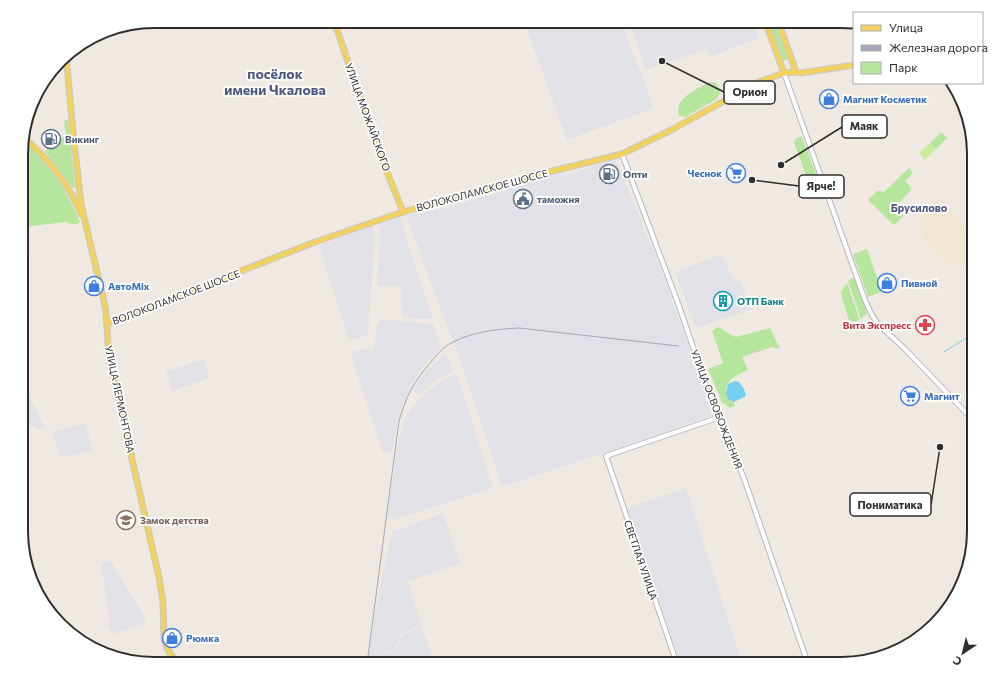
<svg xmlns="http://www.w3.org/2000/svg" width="995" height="685" viewBox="0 0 995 685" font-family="Commissioner,sans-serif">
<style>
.industrial{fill:#e3e1e8}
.education{fill:#f0e6d1}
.green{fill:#b6e59e}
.pitch{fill:#c9ec9a}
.water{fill:#75cff0}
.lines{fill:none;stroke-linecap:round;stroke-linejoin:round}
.stream{stroke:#75cff0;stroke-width:1}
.minor-casing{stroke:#b4b7c1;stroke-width:6}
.major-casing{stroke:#c9c9c9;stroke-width:7}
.minor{stroke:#fff;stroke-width:4}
.major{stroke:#f2d163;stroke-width:5}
.rail{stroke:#a3a6b8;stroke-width:1}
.labels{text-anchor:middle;stroke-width:3.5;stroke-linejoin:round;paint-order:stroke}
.shop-label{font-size:10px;font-weight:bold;fill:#366cbe;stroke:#fff;text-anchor:start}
.street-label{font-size:10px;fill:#2e2e2e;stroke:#fff}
.service-label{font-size:10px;font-weight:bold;fill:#4e5e75;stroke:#fff;text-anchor:start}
.culture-label{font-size:10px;font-weight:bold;fill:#0d838f;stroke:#fff;text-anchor:start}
.health-label{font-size:10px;font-weight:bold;fill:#be3a42;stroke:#fff;text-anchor:end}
.education-label{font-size:10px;font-weight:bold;fill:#785e54;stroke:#fff;text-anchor:start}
.neighbourhood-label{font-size:11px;font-weight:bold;fill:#4d5680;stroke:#fff}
.district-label{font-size:14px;font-weight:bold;fill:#4d5680;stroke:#fff}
.rim{fill:none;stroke:#2e2e2e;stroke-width:2}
.leader{fill:none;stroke:#2e2e2e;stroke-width:1.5}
.callout-dot{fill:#2e2e2e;stroke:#fff;stroke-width:1.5}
.callout{fill:#fff;stroke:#2e2e2e;stroke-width:1.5}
.callout-label{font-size:11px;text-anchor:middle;font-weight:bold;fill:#2e2e2e}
</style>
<rect width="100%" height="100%" fill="#efe9e1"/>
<g class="industrial">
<path d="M 524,21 L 621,21 L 654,108 L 567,140 Z"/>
<path d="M 629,21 L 753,21 L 759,38 L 710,57 L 706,49 L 646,70 Z"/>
<path d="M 616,159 L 666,282 L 712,415 L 610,451 L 502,487 L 460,359 L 428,276 L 407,216 L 449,207 L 508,190 L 511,184 L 552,172 L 561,171 L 566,175 Z"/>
<path d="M 400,217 L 408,243 L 433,319 L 412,319 L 402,316 L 401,286 L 377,286 L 380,239 L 379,225 Z"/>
<path d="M 371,226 L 374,226 L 375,235 L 368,335 L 349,341 L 319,246 Z"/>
<path d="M 722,254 L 732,277 L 741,282 L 751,310 L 696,328 L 675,272 Z"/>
<path d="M 382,319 L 433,324 L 441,347 L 420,370 L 410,387 L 399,413 L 392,452 L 383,453 L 351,355 L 353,351 L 374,348 L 377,325 Z"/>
<path d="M 446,353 L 454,372 L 441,377 L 419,394 L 412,390 L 427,370 Z"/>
<path d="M 204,359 L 210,378 L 172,391 L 166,371 Z"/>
<path d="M 457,374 L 493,488 L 394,520 L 388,515 L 397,445 L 406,416 L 412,408 L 425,393 L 438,383 Z"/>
<path d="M 22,380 L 44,427 L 38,430 L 35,426 L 31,427 L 22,408 Z"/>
<path d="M 85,423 L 93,451 L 61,457 L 52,432 Z"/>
<path d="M 686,488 L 732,631 L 743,664 L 681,664 L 627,508 Z"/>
<path d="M 443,513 L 460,563 L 381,591 L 408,582 L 422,626 L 401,633 L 394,650 L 385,653 L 387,660 L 386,661 L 388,660 L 386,655 L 395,651 L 403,634 L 422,627 L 435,664 L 367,664 L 379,591 L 392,532 Z"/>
<path d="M 110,560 L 145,618 L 145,623 L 112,634 L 108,625 L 109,618 L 101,563 Z"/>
</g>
<path class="education" d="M 936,197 L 974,236 L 974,266 L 972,267 L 945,263 L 924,241 L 919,214 Z"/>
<g class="green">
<path d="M 767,21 L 774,21 L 788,59 L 782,62 Z"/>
<path d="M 712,82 L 716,83 L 719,88 L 720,93 L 717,99 L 685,117 L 679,116 C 674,98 695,90 708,83 Z"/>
<path d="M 66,120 L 68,120 L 75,187 L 73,188 L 45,151 L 66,135 L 64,121 Z"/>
<path d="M 941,132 L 947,138 L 936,149 L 930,143 Z"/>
<path d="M 802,137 L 822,190 L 820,192 L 815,194 L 812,192 L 794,142 L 796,138 Z"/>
<path d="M 22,141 C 42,154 58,178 69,199 C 73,206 76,214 80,222 L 78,224 L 71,224 L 66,222 L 22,227 Z"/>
<path d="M 909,168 L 913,173 L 905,181 L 912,189 L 897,205 L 905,214 L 894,225 L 870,202 L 869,199 L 877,191 L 881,191 L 883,193 Z"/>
<path d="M 867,249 L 882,292 L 868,297 L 853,254 Z"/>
<path d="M 852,278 L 855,279 L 867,313 L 861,319 L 848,281 Z"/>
<path d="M 847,283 L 860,320 L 854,322 L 849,320 L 841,295 L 841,292 Z"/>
<path d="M 718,327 L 731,335 L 736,337 L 770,328 L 780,349 L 772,347 L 742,357 L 748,370 C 737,375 731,376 726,388 L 731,401 L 734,402 L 735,406 L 730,408 L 722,402 L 708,369 L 723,363 L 712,331 Z"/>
</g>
<path class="pitch" d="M 930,143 L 936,149 L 925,160 L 919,153 Z"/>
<path class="water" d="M 735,381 L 739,382 L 744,389 L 746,396 L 734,402 L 728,399 L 726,393 L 728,384 Z"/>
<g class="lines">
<path class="stream" d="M 944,352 L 974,333"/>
<defs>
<g id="minor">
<path d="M 784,73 L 865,300 L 872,315 L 878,324 L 905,349 L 974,421"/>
<path d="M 622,154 L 679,306 L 708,391 L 722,421 L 746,484 L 808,664"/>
<path d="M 677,664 L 606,456 L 720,417"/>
</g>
<g id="major">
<path d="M 334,21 L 378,149 L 403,212"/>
<path d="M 765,21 L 784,73"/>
<path d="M 778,21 L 796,72"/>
<path d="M 66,55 L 73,132 L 81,204 L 105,306 C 108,325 107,344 110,363 L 159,577 L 163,602 L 164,639 L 168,650 L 177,664"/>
<path d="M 22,136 C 48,158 68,183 81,214"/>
<path d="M 108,323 L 315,242 L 403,212 L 512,181 L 622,154 L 671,130 L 759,82 L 784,73 L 796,72 L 801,73 L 854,65"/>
</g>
</defs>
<use href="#minor" class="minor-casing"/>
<use href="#major" class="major-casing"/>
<use href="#minor" class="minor"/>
<use href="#major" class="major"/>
<path class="rail" d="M 367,664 L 399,421 C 406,396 414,381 431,362 C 436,356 443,347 451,343 C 472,332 495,329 519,328 L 678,346"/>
</g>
<defs>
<symbol id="shop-ring" viewBox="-11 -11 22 22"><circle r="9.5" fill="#fff" stroke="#3f7fe0" stroke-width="1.5"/><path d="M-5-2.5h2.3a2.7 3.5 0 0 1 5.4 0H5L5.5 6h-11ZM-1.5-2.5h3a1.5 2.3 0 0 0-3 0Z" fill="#3f7fe0"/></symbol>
<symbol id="fuel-ring" viewBox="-11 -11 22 22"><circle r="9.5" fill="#fff" stroke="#5c6f8a" stroke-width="1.5"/><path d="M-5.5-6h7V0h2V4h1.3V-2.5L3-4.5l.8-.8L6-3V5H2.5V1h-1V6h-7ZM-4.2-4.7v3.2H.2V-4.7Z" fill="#5c6f8a"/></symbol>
<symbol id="supermarket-ring" viewBox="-11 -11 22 22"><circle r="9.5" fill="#fff" stroke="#3f7fe0" stroke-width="1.5"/><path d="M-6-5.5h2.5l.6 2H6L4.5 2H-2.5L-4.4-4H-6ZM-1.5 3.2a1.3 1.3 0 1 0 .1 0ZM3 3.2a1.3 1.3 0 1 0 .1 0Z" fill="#3f7fe0"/></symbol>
<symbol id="civic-ring" viewBox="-11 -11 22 22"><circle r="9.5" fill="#fff" stroke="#5c6f8a" stroke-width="1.5"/><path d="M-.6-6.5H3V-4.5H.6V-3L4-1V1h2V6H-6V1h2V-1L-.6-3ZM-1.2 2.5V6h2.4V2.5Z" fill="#5c6f8a"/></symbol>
<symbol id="building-ring" viewBox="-11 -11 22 22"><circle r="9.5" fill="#fff" stroke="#0f9aa8" stroke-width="1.5"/><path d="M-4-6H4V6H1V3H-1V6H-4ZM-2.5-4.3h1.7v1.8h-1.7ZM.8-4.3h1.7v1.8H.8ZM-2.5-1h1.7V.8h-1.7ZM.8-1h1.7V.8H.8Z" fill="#0f9aa8"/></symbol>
<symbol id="pharmacy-ring" viewBox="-11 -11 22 22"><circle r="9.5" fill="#fff" stroke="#e0444e" stroke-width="1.5"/><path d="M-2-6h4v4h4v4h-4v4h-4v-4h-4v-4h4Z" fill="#e0444e"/></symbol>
<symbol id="school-ring" viewBox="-11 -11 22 22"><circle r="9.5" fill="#fff" stroke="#8d6e63" stroke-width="1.5"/><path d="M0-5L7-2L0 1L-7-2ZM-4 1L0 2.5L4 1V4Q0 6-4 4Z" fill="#8d6e63"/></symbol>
</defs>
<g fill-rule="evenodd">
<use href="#shop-ring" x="818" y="88" width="22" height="22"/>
<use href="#fuel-ring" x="40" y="128" width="22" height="22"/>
<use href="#supermarket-ring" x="725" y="162" width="22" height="22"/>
<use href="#fuel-ring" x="598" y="163" width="22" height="22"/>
<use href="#civic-ring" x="512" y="188" width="22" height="22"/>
<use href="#shop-ring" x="876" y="272" width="22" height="22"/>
<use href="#shop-ring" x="83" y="275" width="22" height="22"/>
<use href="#building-ring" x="712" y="290" width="22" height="22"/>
<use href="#pharmacy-ring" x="914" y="314" width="22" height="22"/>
<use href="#supermarket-ring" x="899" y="385" width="22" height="22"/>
<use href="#school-ring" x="115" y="509" width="22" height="22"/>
<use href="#shop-ring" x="161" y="627" width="22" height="22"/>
</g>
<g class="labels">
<g class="shop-label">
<text x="843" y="103">Магнит Косметик</text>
<text x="722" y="177" text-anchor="end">Чеснок</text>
<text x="901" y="287">Пивной</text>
<text x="108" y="290">АвтоMix</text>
<text x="924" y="400">Магнит</text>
<text x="186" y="642">Рюмка</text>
</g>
<g class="street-label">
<text transform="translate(368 117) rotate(70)" y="4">УЛИЦА МОЖАЙСКОГО</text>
<text transform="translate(482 190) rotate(-15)" y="4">ВОЛОКОЛАМСКОЕ ШОССЕ</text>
<text transform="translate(176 297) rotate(-21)" y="4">ВОЛОКОЛАМСКОЕ ШОССЕ</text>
<text transform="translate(120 399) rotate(78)" y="4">УЛИЦА ЛЕРМОНТОВА</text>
<text transform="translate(717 409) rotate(69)" y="4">УЛИЦА ОСВОБОЖДЕНИЯ</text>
<text transform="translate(641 560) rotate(71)" y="4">СВЕТЛАЯ УЛИЦА</text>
</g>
<g class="service-label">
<text x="65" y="143">Викинг</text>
<text x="623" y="178">Опти</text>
<text x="537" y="203">таможня</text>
</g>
<g class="culture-label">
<text x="737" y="305">ОТП Банк</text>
</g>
<g class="health-label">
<text x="911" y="329">Вита Экспресс</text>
</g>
<g class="education-label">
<text x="140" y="524">Замок детства</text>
</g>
<g class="neighbourhood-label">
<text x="919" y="212">Брусилово</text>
</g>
<g class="district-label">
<text x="275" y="79">посёлок<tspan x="275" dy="16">имени Чкалова</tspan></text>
</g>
</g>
<path d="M0 0H995V685H0ZM154 28H841A126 126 0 0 1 967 154V531A126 126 0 0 1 841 657H154A126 126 0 0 1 28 531V154A126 126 0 0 1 154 28Z" fill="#fff" fill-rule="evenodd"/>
<path class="rim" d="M154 28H841A126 126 0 0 1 967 154V531A126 126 0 0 1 841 657H154A126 126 0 0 1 28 531V154A126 126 0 0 1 154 28Z"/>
<path class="leader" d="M662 61L724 92M781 165L842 127M752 180L799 186M940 447L931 505"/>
<g class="callout-dot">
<circle cx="662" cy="61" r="4"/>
<circle cx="781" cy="165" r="4"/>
<circle cx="752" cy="180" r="4"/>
<circle cx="940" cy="447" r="4"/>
</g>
<g class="callout">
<rect x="724" y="81" width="51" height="23" rx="4"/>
<rect x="842" y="115" width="45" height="23" rx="4"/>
<rect x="799" y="175" width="45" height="23" rx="4"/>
<rect x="850" y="493" width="81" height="23" rx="4"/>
</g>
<g class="callout-label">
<text x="750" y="96">Орион</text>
<text x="864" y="130">Маяк</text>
<text x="821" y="190">Ярче!</text>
<text x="890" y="509">Пониматика</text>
</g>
<rect x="853" y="12" width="130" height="72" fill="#ffffff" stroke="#ababab"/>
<rect x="861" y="25" width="20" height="6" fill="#f2d163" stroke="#ababab"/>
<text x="889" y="32" font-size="12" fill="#2e2e2e">Улица</text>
<rect x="861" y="45" width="20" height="6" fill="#a3a6b8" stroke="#ababab"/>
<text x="889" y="52" font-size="12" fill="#2e2e2e">Железная дорога</text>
<rect x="861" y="62" width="20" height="12" fill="#b6e59e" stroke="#ababab"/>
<text x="889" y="72" font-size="12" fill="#2e2e2e">Парк</text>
<g transform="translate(963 653) rotate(215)" stroke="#ffffff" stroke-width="3" paint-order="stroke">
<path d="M0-3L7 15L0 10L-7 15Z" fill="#2e2e2e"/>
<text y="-6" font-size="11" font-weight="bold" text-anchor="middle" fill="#2e2e2e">С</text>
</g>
</svg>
